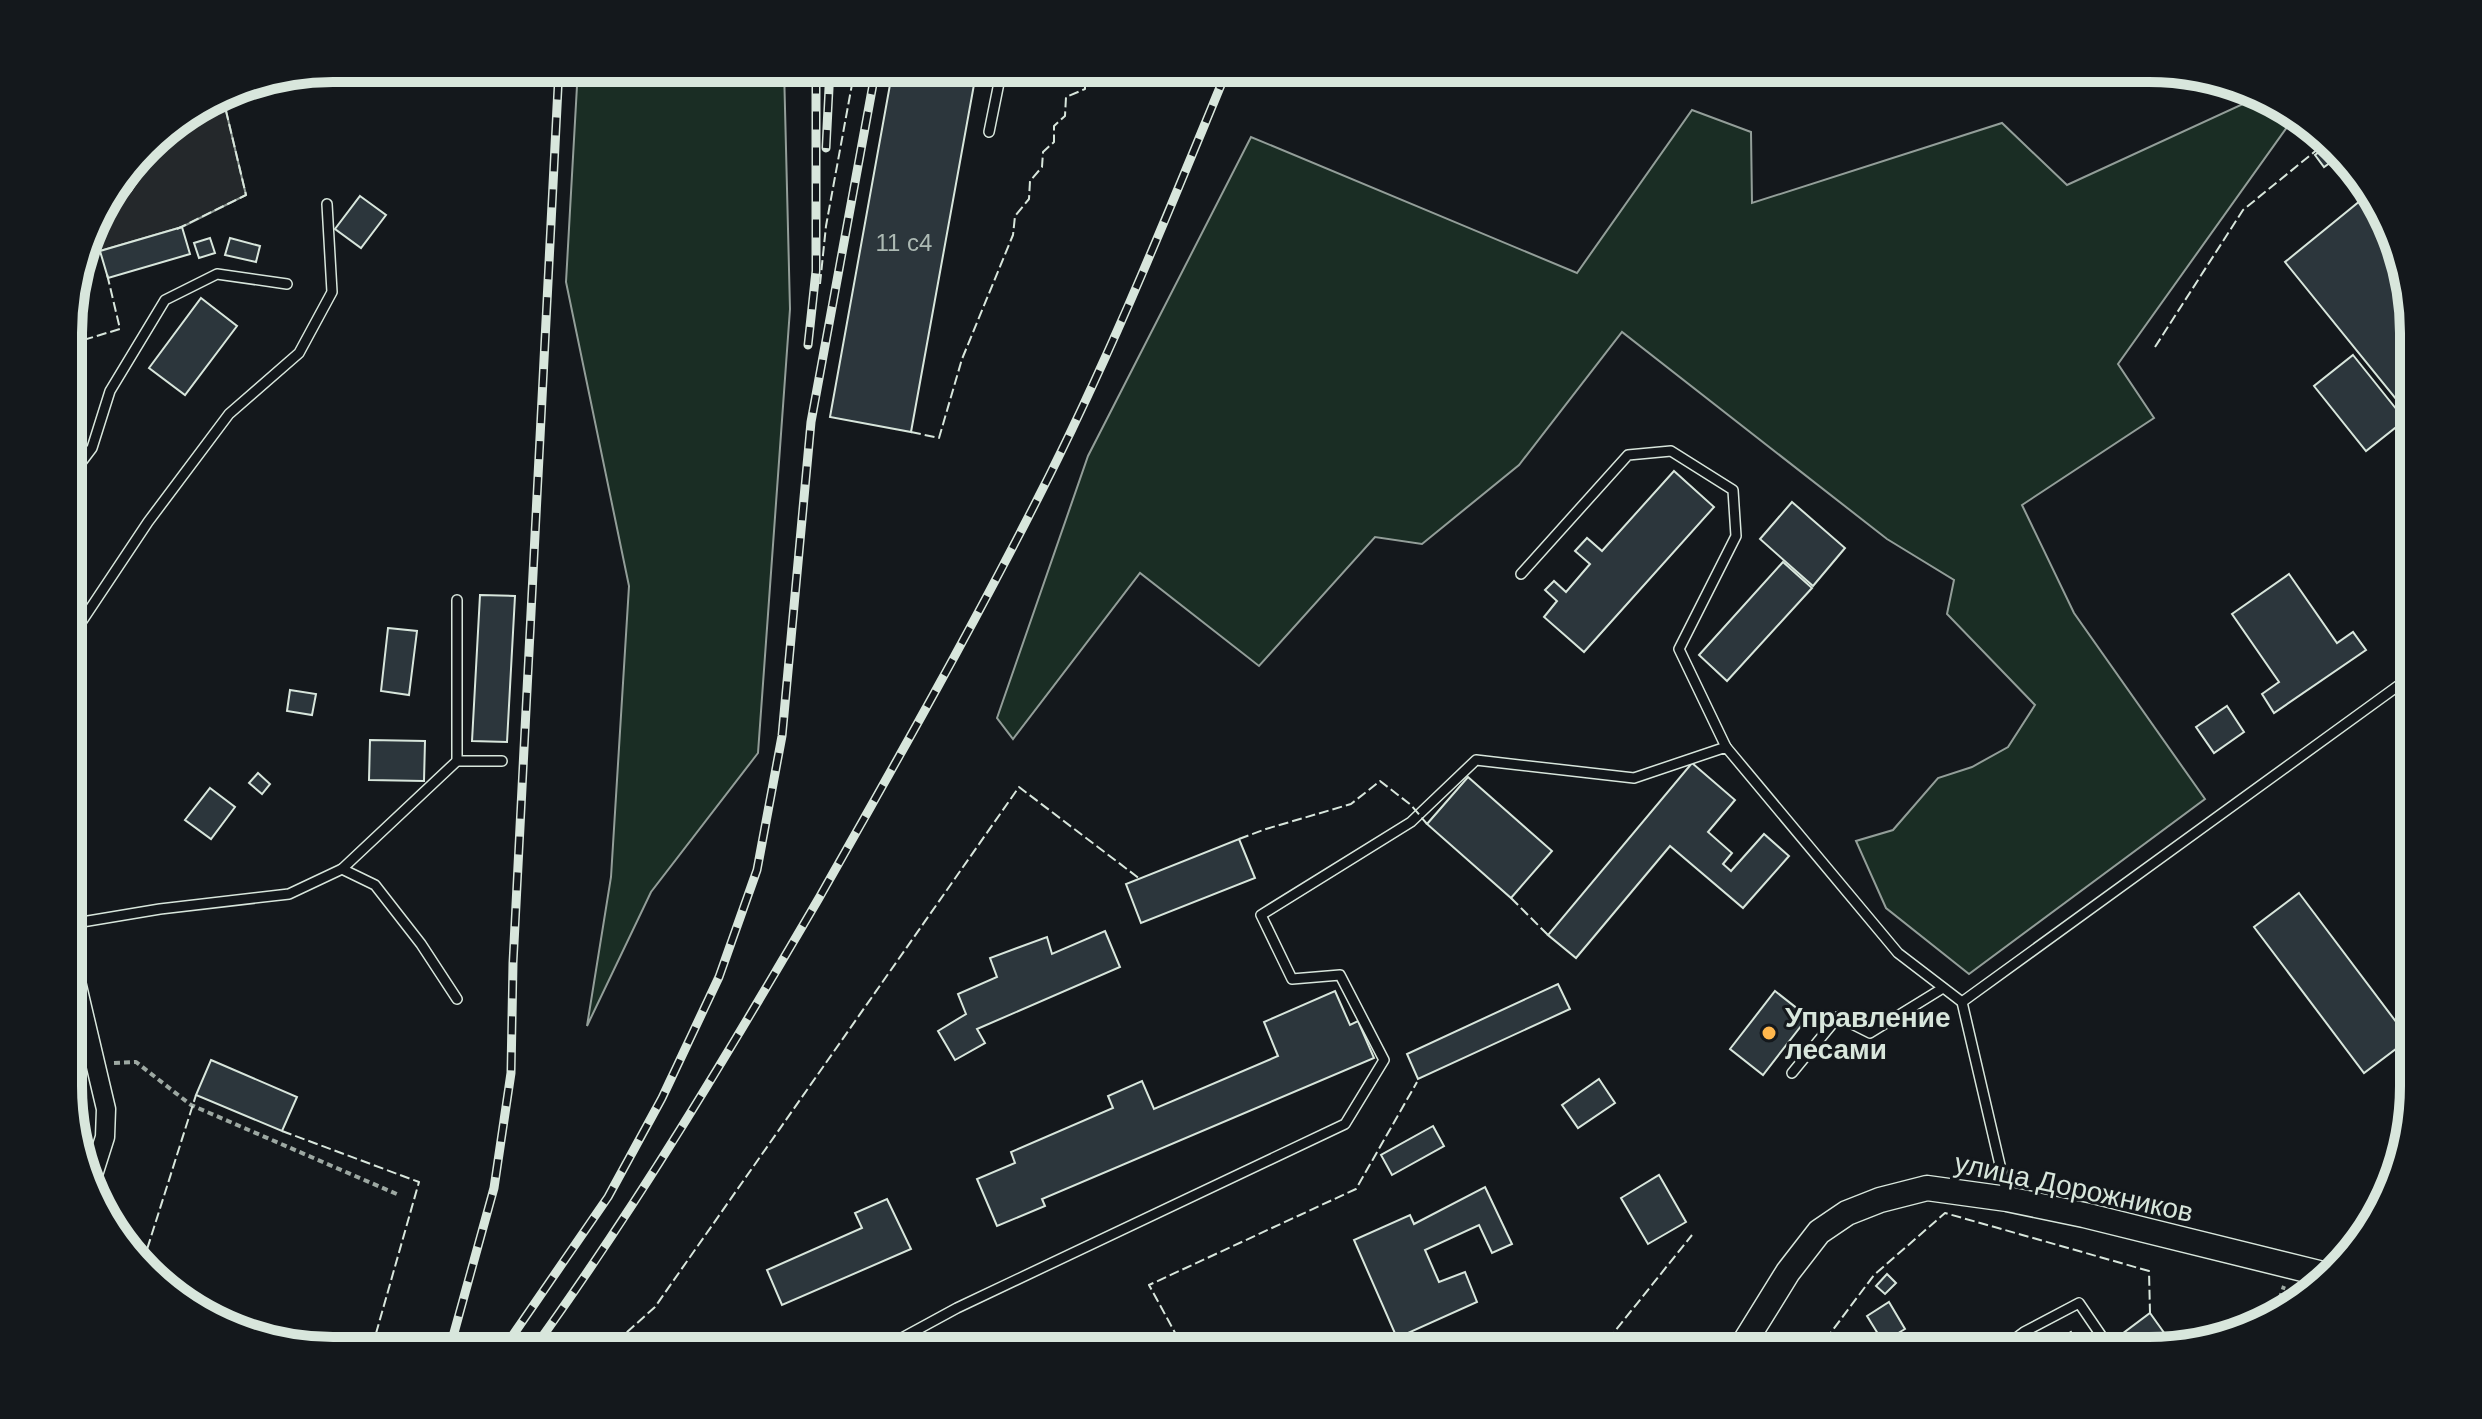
<svg xmlns="http://www.w3.org/2000/svg" width="2482" height="1419" viewBox="0 0 2482 1419" font-family="Helvetica,sans-serif">
<style>
.green{fill:#1a2d24;stroke:#939e99;stroke-width:2}
.parking{fill:#24282b;stroke:#939e99;stroke-width:2}
.building{fill:#2c363c;stroke:#d8e6dc;stroke-width:2}
.lines{fill:none;stroke-linecap:round;stroke-linejoin:round}
.lane-casing{stroke:#d8e6dc;stroke-width:12}
.street-casing{stroke:#d8e6dc;stroke-width:21}
.secondary-casing{stroke:#d8e6dc;stroke-width:27}
.path{stroke:#9da8a2;stroke-width:4;stroke-dasharray:6 4;stroke-linecap:butt}
.lane{stroke:#14181c;stroke-width:9}
.street{stroke:#14181c;stroke-width:18}
.secondary{stroke:#14181c;stroke-width:24}
.rail-casing{stroke:#d8e6dc;stroke-width:9}
.rail{stroke:#14181c;stroke-width:6;stroke-dasharray:18;stroke-linecap:butt}
.fence{stroke:#d8e6dc;stroke-width:2;stroke-dasharray:10 4;stroke-linecap:butt}
.poi-dot{fill:#ffb74d;stroke:#14181c;stroke-width:3}
.labels{text-anchor:middle;stroke-width:6;stroke-linejoin:round;paint-order:stroke}
.number-label{font-size:24px;fill:#adbab4}
.poi-label{font-size:28px;font-weight:bold;fill:#d8e6dc;stroke:#14181c;text-anchor:start}
.street-label{font-size:28px;fill:#d8e6dc;stroke:#14181c}
.rim{fill:none;stroke:#d8e6dc;stroke-width:10}
</style>
<rect width="100%" height="100%" fill="#14181c"/>
<g class="green">
<path d="M 578,68 L 784,68 L 790,309 L 758,753 L 651,892 L 587,1026 L 611,877 L 629,586 L 566,282 Z"/>
<path d="M 2258,97 L 2281,103 L 2295,116 L 2118,364 L 2154,418 L 2022,505 L 2074,613 L 2205,799 L 1969,974 L 1886,908 L 1856,841 L 1893,830 L 1938,778 L 1972,767 L 2008,747 L 2035,705 L 1947,614 L 1954,580 L 1887,539 L 1622,332 L 1519,465 L 1422,544 L 1375,537 L 1259,666 L 1140,573 L 1013,739 L 997,718 L 1088,456 L 1251,137 L 1577,273 L 1692,110 L 1751,132 L 1752,203 L 2002,123 L 2067,185 Z"/>
</g>
<path class="parking" d="M 222,94 L 246,195 L 182,227 L 100,251 L 90,232 L 96,215 L 158,134 Z"/>
<g class="building">
<path d="M 893,68 L 977,68 L 911,432 L 830,417 Z"/>
<path d="M 2327,146 L 2338,157 L 2324,167 L 2315,155 Z"/>
<path d="M 2371,192 L 2413,315 L 2413,420 L 2285,262 Z"/>
<path d="M 360,196 L 386,215 L 361,248 L 335,229 Z"/>
<path d="M 182,227 L 190,254 L 108,278 L 100,251 Z"/>
<path d="M 210,238 L 215,253 L 199,258 L 194,243 Z"/>
<path d="M 230,238 L 260,246 L 256,262 L 225,255 Z"/>
<path d="M 201,298 L 237,326 L 185,395 L 149,368 Z"/>
<path d="M 2353,355 L 2405,420 L 2366,451 L 2314,386 Z"/>
<path d="M 1674,471 L 1714,507 L 1584,652 L 1544,617 L 1557,601 L 1545,590 L 1554,581 L 1566,592 L 1590,564 L 1575,551 L 1587,538 L 1602,551 Z"/>
<path d="M 1792,502 L 1845,548 L 1813,586 L 1760,539 Z"/>
<path d="M 1783,562 L 1812,588 L 1727,681 L 1699,655 Z"/>
<path d="M 2289,574 L 2337,643 L 2353,632 L 2366,650 L 2274,713 L 2262,694 L 2279,682 L 2232,614 Z"/>
<path d="M 480,595 L 515,596 L 507,742 L 472,741 Z"/>
<path d="M 388,628 L 417,631 L 409,695 L 381,691 Z"/>
<path d="M 290,690 L 316,694 L 312,715 L 287,711 Z"/>
<path d="M 2227,706 L 2244,732 L 2214,753 L 2196,727 Z"/>
<path d="M 370,740 L 425,741 L 424,781 L 369,780 Z"/>
<path d="M 1692,763 L 1735,800 L 1708,832 L 1732,853 L 1723,864 L 1731,871 L 1764,834 L 1789,856 L 1743,908 L 1670,846 L 1576,958 L 1548,935 Z"/>
<path d="M 258,773 L 270,784 L 262,794 L 249,783 Z"/>
<path d="M 1468,777 L 1552,851 L 1511,898 L 1427,824 Z"/>
<path d="M 210,788 L 235,807 L 211,839 L 185,820 Z"/>
<path d="M 1239,839 L 1255,878 L 1141,923 L 1126,884 Z"/>
<path d="M 2299,893 L 2409,1039 L 2364,1073 L 2254,927 Z"/>
<path d="M 1105,931 L 1120,967 L 977,1029 L 985,1043 L 955,1060 L 938,1031 L 966,1014 L 958,994 L 997,977 L 990,958 L 1047,937 L 1052,954 Z"/>
<path d="M 1558,984 L 1570,1009 L 1418,1079 L 1407,1054 Z"/>
<path d="M 1335,991 L 1350,1025 L 1358,1021 L 1374,1058 L 1042,1199 L 1045,1206 L 997,1226 L 977,1179 L 1015,1163 L 1011,1152 L 1113,1108 L 1108,1096 L 1142,1081 L 1154,1109 L 1278,1056 L 1264,1022 Z"/>
<path d="M 1775,991 L 1808,1017 L 1763,1075 L 1730,1049 Z"/>
<path d="M 211,1060 L 297,1097 L 282,1131 L 196,1095 Z"/>
<path d="M 1599,1079 L 1615,1103 L 1578,1128 L 1562,1105 Z"/>
<path d="M 1433,1126 L 1444,1146 L 1392,1175 L 1381,1155 Z"/>
<path d="M 1659,1175 L 1686,1222 L 1648,1244 L 1621,1198 Z"/>
<path d="M 1485,1187 L 1512,1244 L 1492,1253 L 1479,1225 L 1425,1250 L 1439,1282 L 1465,1272 L 1477,1302 L 1397,1338 L 1354,1240 L 1410,1215 L 1414,1224 Z"/>
<path d="M 887,1199 L 911,1249 L 782,1305 L 767,1270 L 862,1228 L 855,1213 Z"/>
<path d="M 1887,1274 L 1896,1283 L 1885,1294 L 1876,1286 Z"/>
<path d="M 1889,1302 L 1905,1329 L 1883,1342 L 1867,1316 Z"/>
<path d="M 2150,1313 L 2175,1348 L 2166,1350 L 2128,1350 L 2118,1337 Z"/>
<path d="M 2071,1332 L 2084,1350 L 2045,1350 Z"/>
</g>
<g class="lines">
<defs>
<g id="lane">
<path d="M 989,132 L 1002,68"/>
<path d="M 93,225 L 127,188 L 153,148 L 152,142"/>
<path d="M 70,477 L 92,448 L 110,391 L 165,300 L 217,274 L 287,284"/>
<path d="M 1521,574 L 1628,455 L 1671,451 L 1733,490 L 1736,536 L 1679,649 L 1726,747"/>
<path d="M 457,600 L 457,761"/>
<path d="M 70,639 L 148,522 L 229,414 L 299,353 L 332,292 L 327,204"/>
<path d="M 342,869 L 457,761 L 502,761"/>
<path d="M 70,924 L 160,909 L 289,894 L 342,869 L 375,885 L 421,944 L 457,999"/>
<path d="M 1792,1073 L 1838,1017 L 1870,1033 L 1943,988"/>
<path d="M 2007,1195 L 1962,1002 L 2413,675"/>
<path d="M 878,1351 L 957,1308 L 1345,1124 L 1384,1060 L 1340,975 L 1292,979 L 1261,915 L 1411,822 L 1476,760 L 1634,778 L 1726,747 L 1898,953 L 1962,1002"/>
<path d="M 1999,1351 L 2024,1332 L 2079,1303 L 2111,1350"/>
</g>
<path id="street" d="M 70,956 L 106,1109 L 105,1137 L 92,1178"/>
<path id="secondary" d="M 1739,1351 L 1788,1272 L 1819,1232 L 1847,1213 L 1880,1200 L 1927,1188 L 2007,1199 L 2084,1215 L 2323,1274"/>
</defs>
<use href="#lane" class="lane-casing"/>
<use href="#street" class="street-casing"/>
<use href="#secondary" class="secondary-casing"/>
<g class="path">
<path d="M 70,1052 L 82,1100 L 74,1130"/>
<path d="M 114,1063 L 136,1062 L 191,1105 L 399,1195"/>
<path d="M 2273,1318 L 2284,1286"/>
</g>
<use href="#lane" class="lane"/>
<use href="#street" class="street"/>
<use href="#secondary" class="secondary"/>
<defs>
<g id="rail">
<path d="M 826,148 L 830,68"/>
<path d="M 808,345 L 816,271 L 816,68"/>
<path d="M 449,1351 L 494,1188 L 511,1073 L 513,963 L 559,68"/>
<path d="M 502,1351 L 608,1197 L 662,1098 L 719,977 L 757,870 L 782,736 L 811,422 L 876,68"/>
<path d="M 532,1351 C 637,1206 729,1052 819,898 C 894,766 969,634 1038,498 C 1109,359 1168,213 1228,68"/>
</g>
</defs>
<use href="#rail" class="rail-casing"/>
<use href="#rail" class="rail"/>
<g class="fence">
<path d="M 177,229 L 246,195 L 222,94"/>
<path d="M 820,284 L 826,226 L 855,68"/>
<path d="M 70,344 L 120,329 L 107,274"/>
<path d="M 2155,347 L 2243,210 L 2324,144"/>
<path d="M 911,432 L 939,438 L 962,359 L 1013,235 L 1015,216 L 1029,199 L 1030,181 L 1042,167 L 1043,152 L 1054,142 L 1054,126 L 1065,116 L 1066,97 L 1085,89 L 1085,73 L 1093,68"/>
<path d="M 1239,839 L 1266,829 L 1351,804 L 1380,781 L 1411,805 L 1427,824"/>
<path d="M 1511,898 L 1548,935"/>
<path d="M 282,1131 L 419,1182 L 371,1351"/>
<path d="M 143,1262 L 196,1095"/>
<path d="M 606,1351 L 655,1307 L 1019,787 L 1140,879"/>
<path d="M 1185,1351 L 1149,1285 L 1356,1189 L 1417,1082"/>
<path d="M 1599,1351 L 1692,1235"/>
<path d="M 1817,1351 L 1874,1275 L 1945,1213 L 2149,1271 L 2150,1313"/>
</g>
</g>
<circle class="poi-dot" cx="1769" cy="1033" r="8"/>
<g class="labels">
<g class="number-label">
<text x="904" y="251">11 с4</text>
</g>
<g class="poi-label">
<text x="1785" y="1027">Управление<tspan x="1785" dy="32">лесами</tspan></text>
</g>
<g class="street-label">
<text transform="translate(2074 1187) rotate(12)" y="10">улица Дорожников</text>
</g>
</g>
<path d="M0 0H2482V1419H0ZM333 82H2149A251 251 0 0 1 2400 333V1086A251 251 0 0 1 2149 1337H333A251 251 0 0 1 82 1086V333A251 251 0 0 1 333 82Z" fill="#14181c" fill-rule="evenodd"/>
<path class="rim" d="M333 82H2149A251 251 0 0 1 2400 333V1086A251 251 0 0 1 2149 1337H333A251 251 0 0 1 82 1086V333A251 251 0 0 1 333 82Z"/>
</svg>
